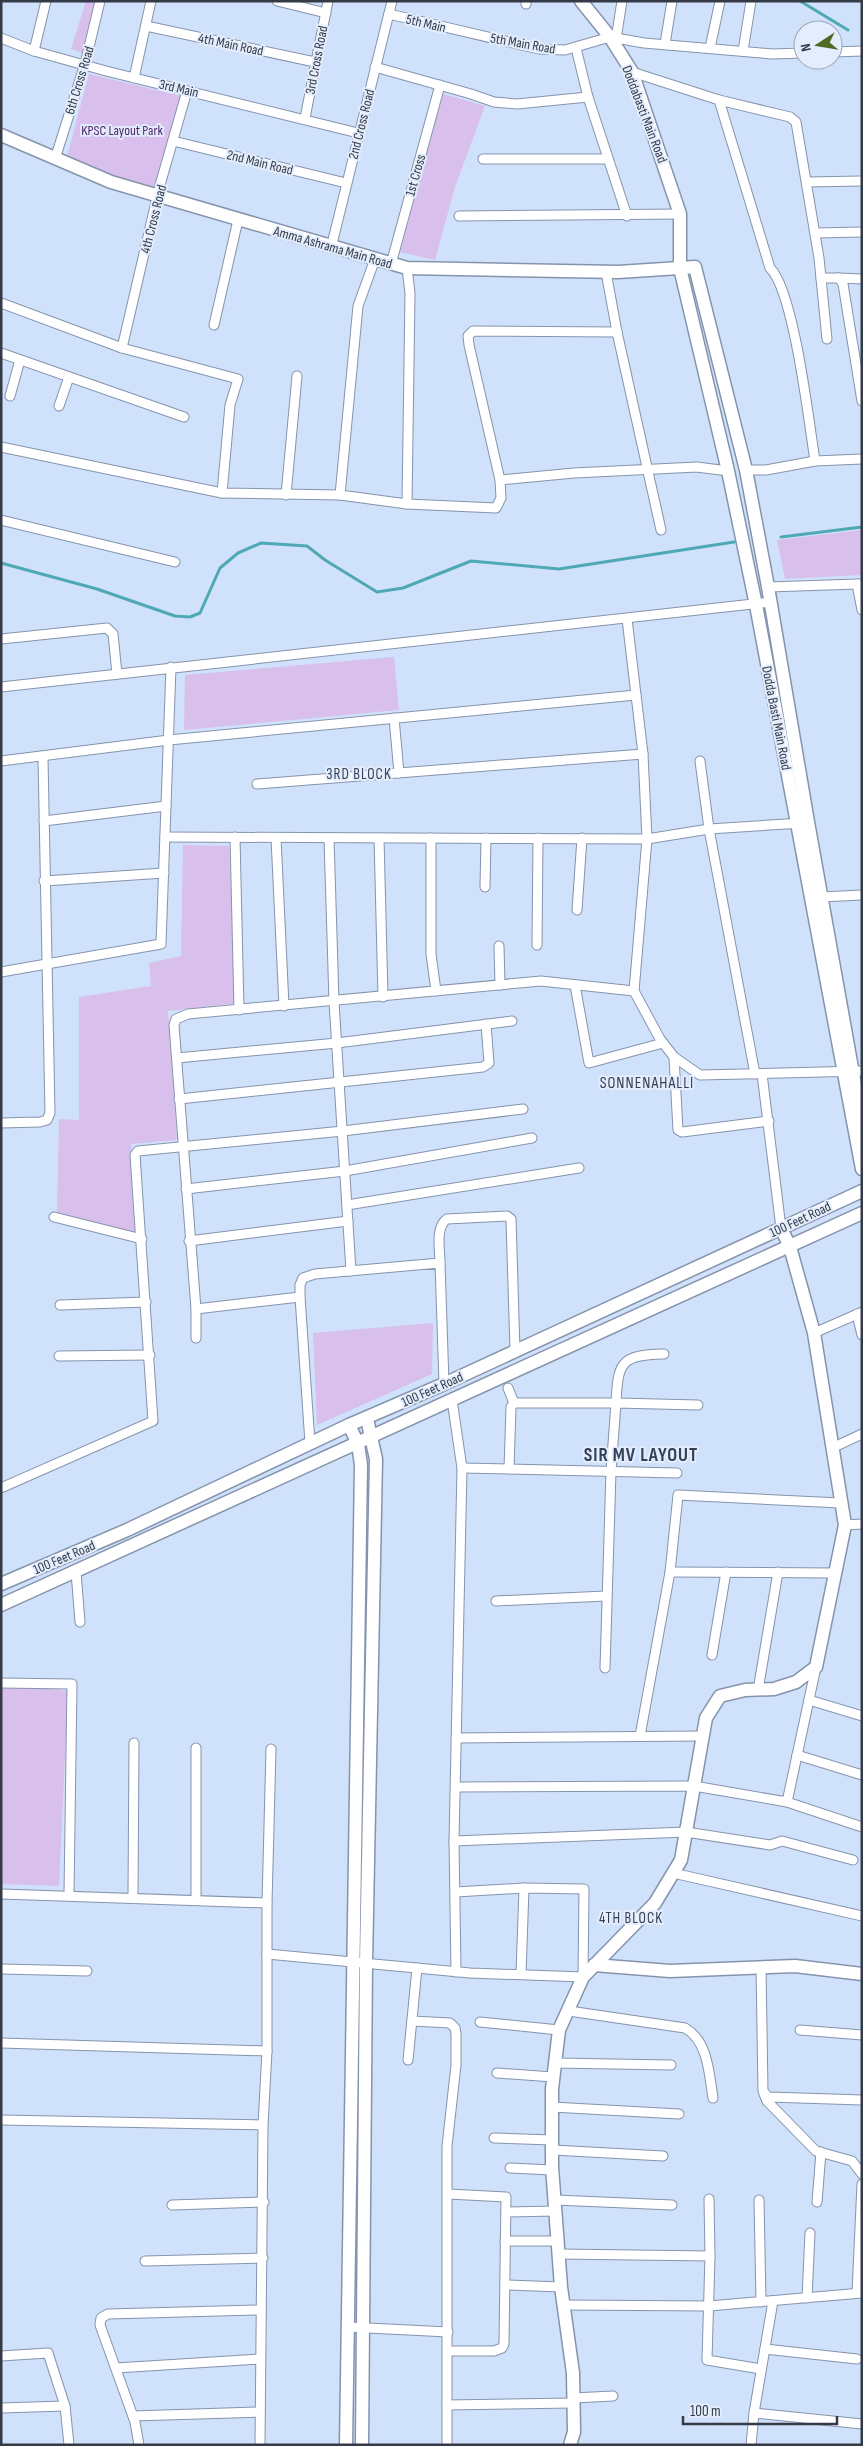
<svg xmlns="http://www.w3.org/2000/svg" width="863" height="2446" viewBox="0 0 863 2446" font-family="'Sofia Sans Condensed',sans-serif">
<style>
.green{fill:#d9bfec}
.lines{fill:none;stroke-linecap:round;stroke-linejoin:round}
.stream{stroke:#4fa9b5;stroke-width:3}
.street-casing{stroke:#8594ad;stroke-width:11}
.secondary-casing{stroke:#8594ad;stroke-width:15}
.street{stroke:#fff;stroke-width:9}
.secondary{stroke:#fff;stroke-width:12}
.labels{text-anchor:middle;stroke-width:4;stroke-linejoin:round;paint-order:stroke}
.street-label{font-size:14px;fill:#343b46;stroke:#e3edfd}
.park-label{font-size:14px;fill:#502568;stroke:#e3edfd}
.neighbourhood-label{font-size:15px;letter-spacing:1px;fill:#334055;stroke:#e3edfd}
.quarter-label{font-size:16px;letter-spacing:1px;fill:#334055;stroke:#e3edfd}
.district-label{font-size:19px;font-weight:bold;letter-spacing:1px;fill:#334055;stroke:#e3edfd}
</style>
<rect width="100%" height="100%" fill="#d0e1fb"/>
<g class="green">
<path d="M 86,1 L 95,1 L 82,53 L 71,49 Z"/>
<path d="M 89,74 L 181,96 L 153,191 L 66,160 Z"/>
<path d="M 443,94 L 485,106 L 455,187 L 435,260 L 400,252 Z"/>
<path d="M 862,530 L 862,575 L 785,579 L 777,540 Z"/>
<path d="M 394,657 L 399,710 L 184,730 L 185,675 Z"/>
<path d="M 183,845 L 229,846 L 236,1003 L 168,1011 L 177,1140 L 131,1144 L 138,1234 L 57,1213 L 59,1119 L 79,1120 L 79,997 L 151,986 L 149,963 L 181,956 Z"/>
<path d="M 433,1323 L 432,1374 L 317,1425 L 313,1333 Z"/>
<path d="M 1,1684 L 68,1691 L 59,1886 L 1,1884 Z"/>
</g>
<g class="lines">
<g class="stream">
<path d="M 800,1 L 848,30"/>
<path d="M 781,537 L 862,527"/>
<path d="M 1,563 L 97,589 L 175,616 L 190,617 L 200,613 L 220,568 L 238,553 L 261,543 L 307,546 L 325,560 L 377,592 L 403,588 L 471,561 L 559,569 L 734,542"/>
</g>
<defs>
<g id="street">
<path d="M 277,1 L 326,13"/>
<path d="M 526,4 L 526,1"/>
<path d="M 389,14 L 539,49 L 565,50 L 610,37 L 644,43 L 772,54 L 803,53"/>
<path d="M 146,26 L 315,62"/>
<path d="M 1,38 L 34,51 L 106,71 L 358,133"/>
<path d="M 616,39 L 622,1"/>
<path d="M 665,44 L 672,1"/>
<path d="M 576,48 L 588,97 L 627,216"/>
<path d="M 710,48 L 720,1"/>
<path d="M 34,51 L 46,1"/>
<path d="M 743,51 L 751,1"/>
<path d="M 833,52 L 862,51"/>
<path d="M 375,67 L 471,94 L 494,102 L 517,104 L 588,97"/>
<path d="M 632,72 L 719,100 L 770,268 C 794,291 809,423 815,461"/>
<path d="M 134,78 L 151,1"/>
<path d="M 719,100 L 790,117 L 796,122 L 819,258 L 827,339"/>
<path d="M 305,118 L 328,1"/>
<path d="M 173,141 L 346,183"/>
<path d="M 55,159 L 85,64 L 100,1"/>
<path d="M 483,159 L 608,159"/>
<path d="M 807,182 L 862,181"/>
<path d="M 459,216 L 680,214"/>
<path d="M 815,233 L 862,232"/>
<path d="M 331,248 L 392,1"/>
<path d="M 391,264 L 440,85"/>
<path d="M 407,268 L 410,293 L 407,504"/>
<path d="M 606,272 L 617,332 L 661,530"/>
<path d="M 821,278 L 839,278 L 843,284 L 862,401"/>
<path d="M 839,278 L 862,279"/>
<path d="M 1,303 L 122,348 L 238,379 L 230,405 L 222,493"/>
<path d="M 214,325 L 238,220"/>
<path d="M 122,348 L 160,185 L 187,91"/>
<path d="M 1,353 L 184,417"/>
<path d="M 10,396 L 20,360"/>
<path d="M 59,406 L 69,377"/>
<path d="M 1,447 L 222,493 L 340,495 L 407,504 L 496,508 L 501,498 L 500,480 L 469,345 L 468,336 L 473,331 L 617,332"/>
<path d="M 746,470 L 766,470 L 815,461 L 862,459"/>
<path d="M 500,480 L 574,473 L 697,467 L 728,471"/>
<path d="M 286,495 L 297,376"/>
<path d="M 340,495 L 358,306 L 375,259"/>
<path d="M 1,520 L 175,562"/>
<path d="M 862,584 L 857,584 L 862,610"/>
<path d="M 768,587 L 857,584"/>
<path d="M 627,619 L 643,754 L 647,839 L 709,829 L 802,823"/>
<path d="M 1,639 L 107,628 L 113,634 L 117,674"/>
<path d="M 1,687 L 771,602"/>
<path d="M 394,718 L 399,773"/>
<path d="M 1,761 L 169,740 L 636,695"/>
<path d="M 700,761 L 709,829 L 755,1074"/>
<path d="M 257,784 L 643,754"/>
<path d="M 44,821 L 166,806"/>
<path d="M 165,837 L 647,839 L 634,991 L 660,1039 L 674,1057 L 700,1075 L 862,1071"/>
<path d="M 235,837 L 239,1010"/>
<path d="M 276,838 L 284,1006"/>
<path d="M 329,838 L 334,1002 L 351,1271"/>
<path d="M 379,838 L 383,997"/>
<path d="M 431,838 L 431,954 L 436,991"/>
<path d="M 44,881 L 164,873"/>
<path d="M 485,887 L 486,838"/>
<path d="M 821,897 L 862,895"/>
<path d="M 577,910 L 582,838"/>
<path d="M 537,945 L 538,838"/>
<path d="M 499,946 L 500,985"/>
<path d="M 1,972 L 161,944 L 171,667"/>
<path d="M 575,985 L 589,1063 L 663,1043"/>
<path d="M 674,1057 L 678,1130 L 682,1132 L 769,1121"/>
<path d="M 177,1058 L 337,1043 L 512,1021"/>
<path d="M 762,1074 L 781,1228"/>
<path d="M 179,1099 L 483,1067 L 489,1063 L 486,1024"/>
<path d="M 1,1123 L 40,1122 L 47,1120 L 50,1113 L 43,758"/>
<path d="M 186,1189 L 345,1171 L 532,1138"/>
<path d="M 347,1205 L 579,1168"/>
<path d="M 54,1217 L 142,1239"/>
<path d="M 189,1241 L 348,1221"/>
<path d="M 440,1263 C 440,1250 435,1227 447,1219 L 507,1216 L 511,1219 L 515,1351"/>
<path d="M 300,1297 L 196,1309 L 174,1025 L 176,1019 L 188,1014 L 541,981 L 634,991"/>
<path d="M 60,1305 L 146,1302"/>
<path d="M 196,1309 L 196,1338"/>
<path d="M 857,1314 L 862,1335"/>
<path d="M 814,1333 L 862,1312"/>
<path d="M 59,1356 L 150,1355"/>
<path d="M 508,1388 L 514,1403"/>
<path d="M 452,1400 L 462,1468 L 454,1841 L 456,1972"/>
<path d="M 310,1443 L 300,1297 L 300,1285 L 303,1278 L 315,1274 L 440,1263 L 444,1384"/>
<path d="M 832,1448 L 862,1434"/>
<path d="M 462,1468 L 677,1473"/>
<path d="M 509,1469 L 511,1407 L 514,1403 L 616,1403 C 618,1363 620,1355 664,1354"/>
<path d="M 1,1488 L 153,1421 L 135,1155 L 138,1151 L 343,1131 L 523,1109"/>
<path d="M 845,1525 L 862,1524"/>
<path d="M 76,1572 L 80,1622"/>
<path d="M 670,1572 L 835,1573"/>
<path d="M 496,1601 L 606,1596"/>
<path d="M 712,1655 L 726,1572"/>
<path d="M 816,1667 L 787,1802 L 862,1827"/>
<path d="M 605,1668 L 611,1471 L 616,1403 L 698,1405"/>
<path d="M 1,1683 L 72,1684 L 69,1895"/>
<path d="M 758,1690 L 778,1572"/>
<path d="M 809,1700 L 862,1716"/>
<path d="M 640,1736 L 670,1572 L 678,1495 L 840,1503"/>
<path d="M 456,1738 L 703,1736"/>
<path d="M 797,1755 L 862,1775"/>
<path d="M 456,1787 L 694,1786 L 787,1802"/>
<path d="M 454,1841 L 686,1832 L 770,1845 L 782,1841 L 853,1860"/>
<path d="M 673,1873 L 862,1916"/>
<path d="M 1,1894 L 267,1903"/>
<path d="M 133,1897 L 134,1743"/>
<path d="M 196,1900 L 196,1748"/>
<path d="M 267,1954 L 470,1973 L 583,1977 L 584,1889 L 524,1888 L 456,1892"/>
<path d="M 761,1967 L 763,2091 L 768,2097 L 862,2100"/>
<path d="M 1,1969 L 87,1971"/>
<path d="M 521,1974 L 524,1888"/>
<path d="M 569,2011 L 685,2028 C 708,2041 709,2073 713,2098"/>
<path d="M 412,2021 L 450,2023 L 455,2028 L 456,2034 L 456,2065 L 447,2146 L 447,2445"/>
<path d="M 480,2022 L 559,2030"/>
<path d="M 800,2030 L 862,2035"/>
<path d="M 1,2043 L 267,2051"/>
<path d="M 408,2060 L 417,1968"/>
<path d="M 555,2063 L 671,2065"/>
<path d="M 497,2073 L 553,2077"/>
<path d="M 764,2094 L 767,2101 L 816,2151 L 852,2161 L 862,2174"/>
<path d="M 552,2107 L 679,2114"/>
<path d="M 1,2120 L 263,2125"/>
<path d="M 494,2138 L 552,2140"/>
<path d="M 553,2150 L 663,2156"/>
<path d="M 510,2168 L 552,2170"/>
<path d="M 709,2199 L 710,2256 L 707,2360 L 761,2369"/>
<path d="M 555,2200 L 672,2205"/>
<path d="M 759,2200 L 761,2302"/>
<path d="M 817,2202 L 821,2152"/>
<path d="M 172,2205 L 264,2202"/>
<path d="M 506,2212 L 555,2211"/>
<path d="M 505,2241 L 557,2241"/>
<path d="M 559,2254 L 710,2256"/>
<path d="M 145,2261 L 263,2258"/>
<path d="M 505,2285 L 561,2287"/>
<path d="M 857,2293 L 862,2184"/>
<path d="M 807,2298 L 810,2233"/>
<path d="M 565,2305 L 709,2306 L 862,2293"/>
<path d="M 348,2327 L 448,2332"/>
<path d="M 765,2349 L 857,2359"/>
<path d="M 448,2351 L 494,2351 L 502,2348 L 504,2344 L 506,2197 L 448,2194"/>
<path d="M 1,2356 L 48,2353 L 65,2406 L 69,2445"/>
<path d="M 116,2368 L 260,2359"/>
<path d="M 573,2398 L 613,2396"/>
<path d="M 447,2405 L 573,2403"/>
<path d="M 1,2408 L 65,2406"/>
<path d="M 754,2413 L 862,2424"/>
<path d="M 133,2416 L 260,2412"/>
<path d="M 139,2445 L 135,2422 L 100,2325 L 101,2318 L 108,2314 L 260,2310"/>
<path d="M 260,2445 L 263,2125 L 267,2051 L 267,1903 L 271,1749"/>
<path d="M 751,2445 L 754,2413 L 773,2301"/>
</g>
<g id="secondary">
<path d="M 581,1 L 610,37 L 632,72 L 680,214 L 680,268 L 728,471 L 756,605 L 862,1169"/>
<path d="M 1,135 L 111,182 L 407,268 L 618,272 L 695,267 L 746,470 L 768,587 L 808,822 L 862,1124"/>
<path d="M 1,1584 L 127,1530 L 349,1425 L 444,1384 L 862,1191"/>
<path d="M 1,1605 L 862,1213"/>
<path d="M 594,1965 L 670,1971 L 795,1966 L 862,1974"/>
<path d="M 346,2445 L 361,1465 L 358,1444 L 349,1425"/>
<path d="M 362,2445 L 366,1962 L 376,1459 L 367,1419"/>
<path d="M 570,2445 L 574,2432 L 573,2373 L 561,2287 L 552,2167 L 552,2089 L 559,2030 L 583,1977 L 655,1903 L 681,1860 L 706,1718 L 720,1696 L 745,1690 L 774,1689 L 796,1682 L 816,1667 L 845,1525 L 814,1333 L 790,1247 L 781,1228"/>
</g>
</defs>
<use href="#street" class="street-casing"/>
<use href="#secondary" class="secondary-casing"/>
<use href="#street" class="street"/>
<use href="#secondary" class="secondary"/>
</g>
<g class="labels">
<g class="street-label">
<text transform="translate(426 23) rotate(13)" y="5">5th Main</text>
<text transform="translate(523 43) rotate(10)" y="5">5th Main Road</text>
<text transform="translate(231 44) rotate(12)" y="5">4th Main Road</text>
<text transform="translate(316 60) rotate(-79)" y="5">3rd Cross Road</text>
<text transform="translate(79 80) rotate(-73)" y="5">6th Cross Road</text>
<text transform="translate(179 88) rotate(13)" y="5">3rd Main</text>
<text transform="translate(645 114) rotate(69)" y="5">Doddabasti Main Road</text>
<text transform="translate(361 124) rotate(-76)" y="5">2nd Cross Road</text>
<text transform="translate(260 162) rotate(14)" y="5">2nd Main Road</text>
<text transform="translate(415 175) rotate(-74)" y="5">1st Cross</text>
<text transform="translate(153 219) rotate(-76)" y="5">4th Cross Road</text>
<text transform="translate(333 247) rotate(16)" y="5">Amma Ashrama Main Road</text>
<text transform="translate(777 718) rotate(79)" y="5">Dodda Basti Main Road</text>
<text transform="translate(800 1219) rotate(-25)" y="5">100 Feet Road</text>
<text transform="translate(432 1389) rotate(-24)" y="5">100 Feet Road</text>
<text transform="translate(64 1557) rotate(-23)" y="5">100 Feet Road</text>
</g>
<g class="park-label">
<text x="122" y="135">KPSC Layout Park</text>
</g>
<g class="neighbourhood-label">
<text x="359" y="779">3RD BLOCK</text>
<text x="631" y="1923">4TH BLOCK</text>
</g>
<g class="quarter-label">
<text x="647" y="1088">SONNENAHALLI</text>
</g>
<g class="district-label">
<text x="641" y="1461">SIR MV LAYOUT</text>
</g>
</g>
<rect width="863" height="2446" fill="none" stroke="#343b46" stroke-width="5"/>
<g transform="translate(818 45) rotate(258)"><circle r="24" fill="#e3edfd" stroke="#9da6b4"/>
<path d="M0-4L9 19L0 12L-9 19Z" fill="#4e6c21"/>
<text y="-8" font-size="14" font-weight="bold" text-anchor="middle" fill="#343b46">N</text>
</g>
<path d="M683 2416v8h154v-8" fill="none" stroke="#343b46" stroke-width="2.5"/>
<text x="690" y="2416" font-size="15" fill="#343b46" stroke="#e3edfd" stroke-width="4" paint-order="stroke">100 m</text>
</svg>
